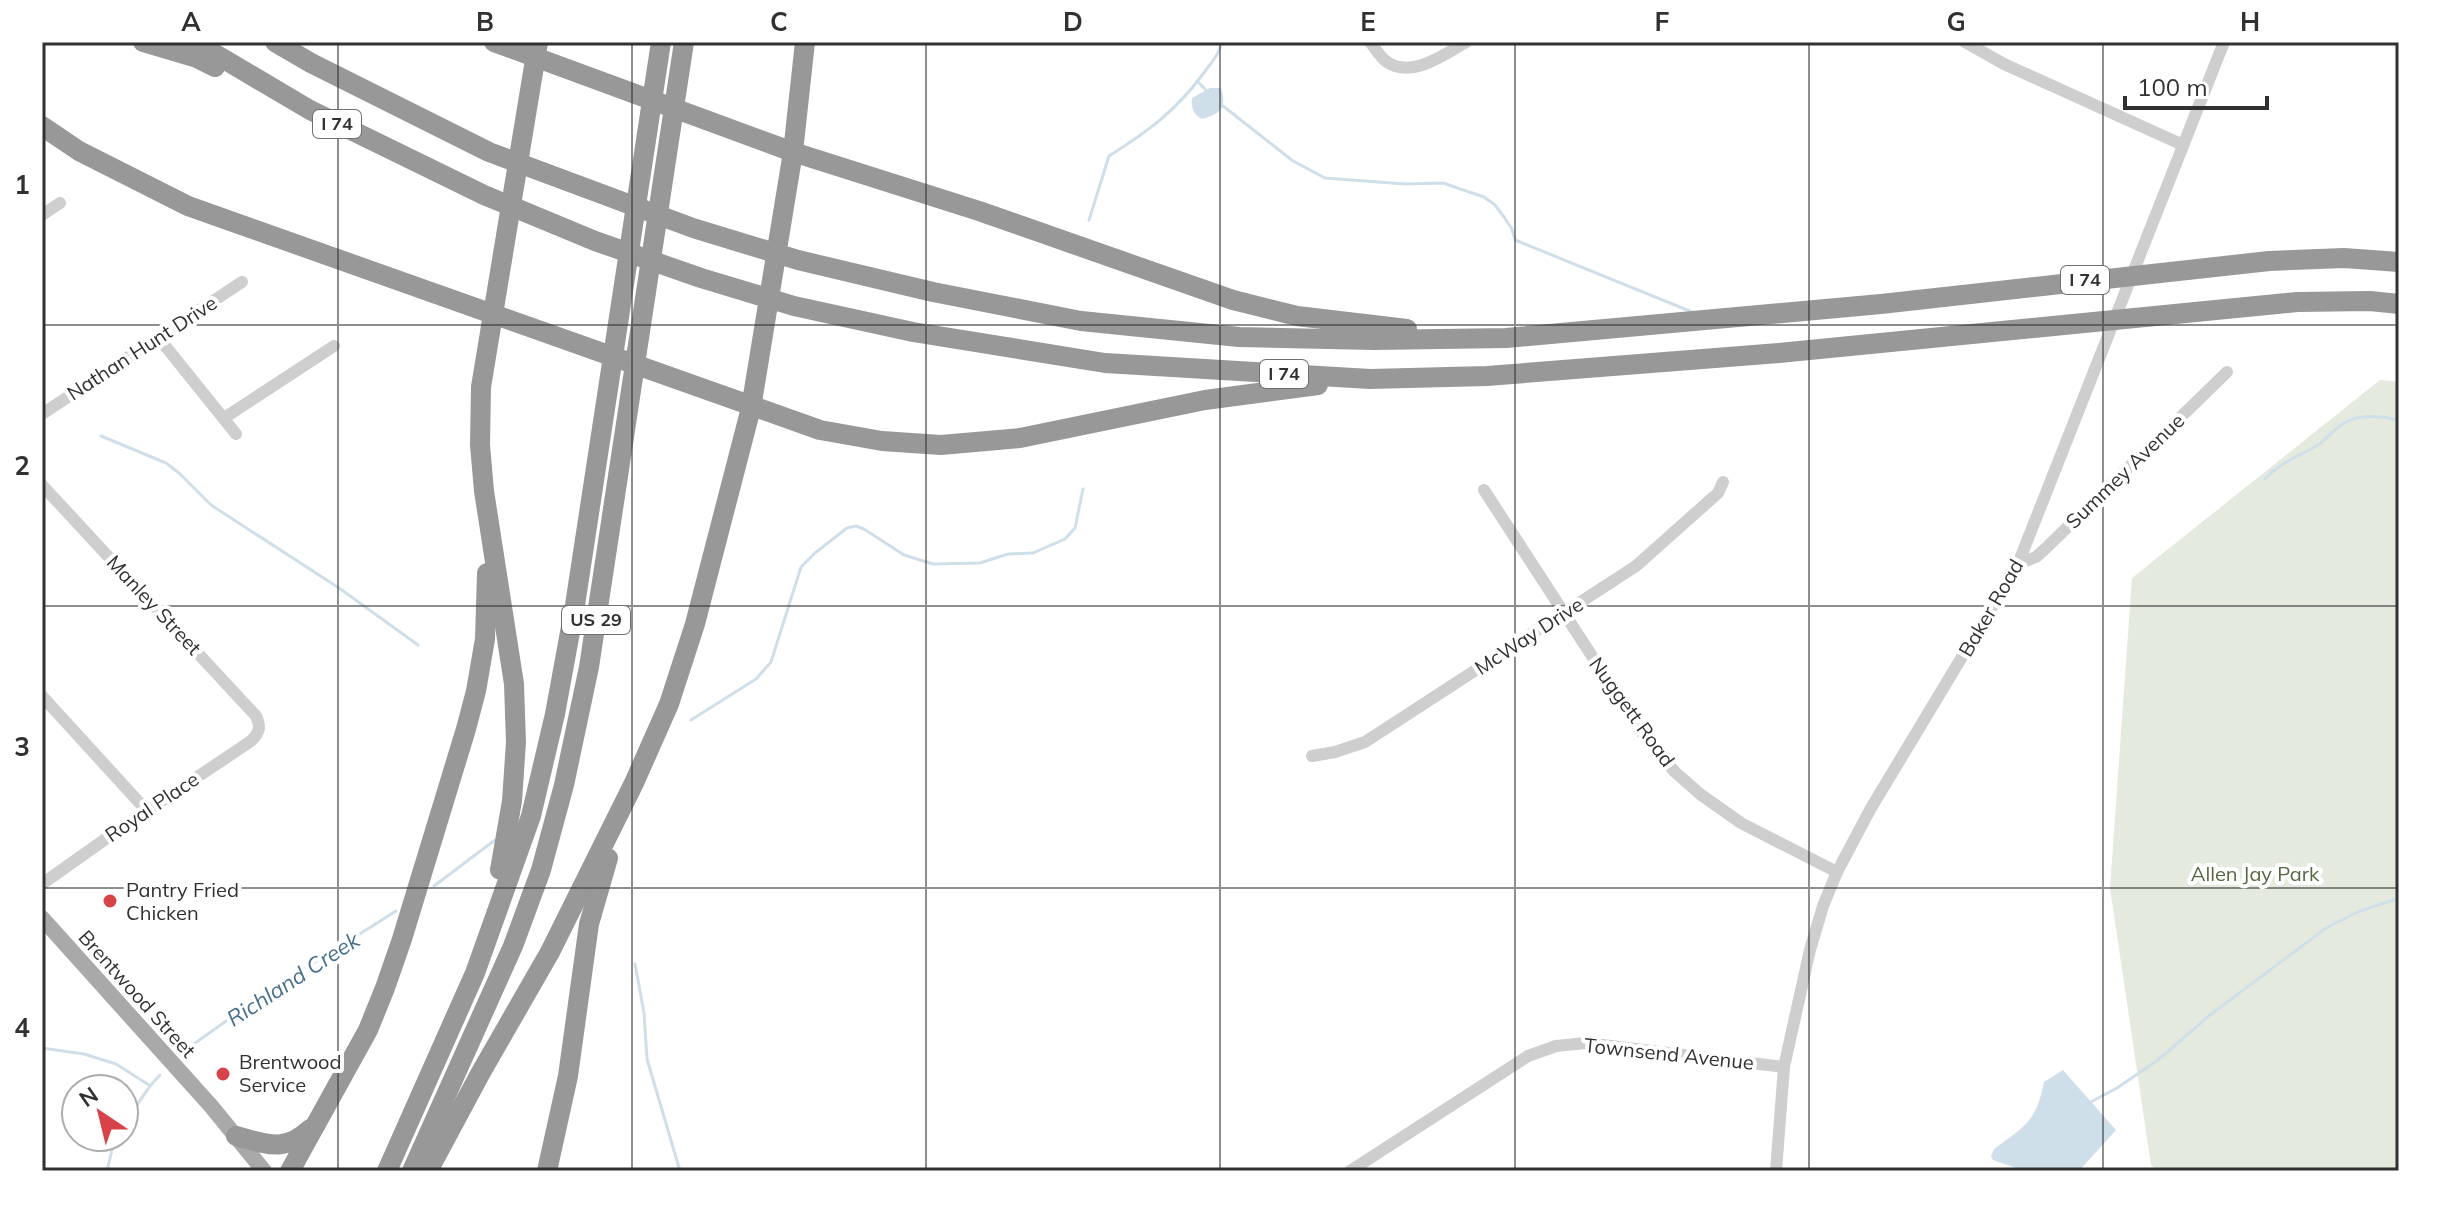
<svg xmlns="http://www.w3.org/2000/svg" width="2441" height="1213" viewBox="0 0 2441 1213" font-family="Mulish,sans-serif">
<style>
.green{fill:#e4eade}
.water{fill:#cfdfea}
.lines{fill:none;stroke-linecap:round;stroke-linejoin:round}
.stream{stroke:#cfdfea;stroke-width:3}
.minor{stroke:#cecece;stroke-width:12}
.major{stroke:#a9a9a9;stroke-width:16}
.highway{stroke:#989898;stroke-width:20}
.grid{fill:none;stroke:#313131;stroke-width:2;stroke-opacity:0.55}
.poi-dot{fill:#d84349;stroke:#fff;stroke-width:3}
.labels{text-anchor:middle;stroke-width:8;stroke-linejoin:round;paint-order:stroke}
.shield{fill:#fff;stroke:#6f6f6f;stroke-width:2}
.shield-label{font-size:18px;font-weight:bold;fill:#313131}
.street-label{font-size:20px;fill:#313131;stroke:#fff}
.park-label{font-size:20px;fill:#536a41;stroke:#fff}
.poi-label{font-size:20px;fill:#313131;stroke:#fff;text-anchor:start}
.water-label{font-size:22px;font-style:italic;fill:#446f8e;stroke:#fff}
.neatline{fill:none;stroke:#313131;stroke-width:3}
.grid-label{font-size:26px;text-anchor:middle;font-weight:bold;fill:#313131}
</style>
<rect width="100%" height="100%" fill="#fff"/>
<path class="green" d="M 2380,380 L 2399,382 L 2399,1171 L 2158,1171 L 2151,1165 L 2110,888 L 2132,578 Z"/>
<g class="water">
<path d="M 1210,88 L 1221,88 C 1227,108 1221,114 1202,119 C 1193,115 1191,107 1192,98 Z"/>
<path d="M 2063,1070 L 2116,1130 L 2079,1171 L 2025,1171 L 1993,1160 L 1991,1156 L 1994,1149 C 2026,1125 2036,1122 2044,1082 Z"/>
</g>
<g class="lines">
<g class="stream">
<path d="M 1197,81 L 1209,93"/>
<path d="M 1223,106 L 1293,161 L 1325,178 L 1405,184 L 1443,183 L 1484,197 L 1495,205 L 1504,217 L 1512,229 L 1515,240 L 1692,312"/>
<path d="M 1089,220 L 1109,156 C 1147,132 1176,111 1203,74 C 1211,63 1219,55 1222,42"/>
<path d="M 101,436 L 166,463 L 179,473 L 211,505 L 339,588 L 418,645"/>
<path d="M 2265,479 C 2281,462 2293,459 2313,448 C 2326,442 2335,426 2348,421 C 2364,414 2384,416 2399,421"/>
<path d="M 691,720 L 756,679 L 771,662 L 801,567 L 815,553 L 847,528 L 856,526 L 864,529 L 904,555 L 933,564 L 980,563 L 1008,554 L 1033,553 L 1065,539 L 1075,528 L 1083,489"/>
<path d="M 434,886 L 495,840"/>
<path d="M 635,964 L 644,1013 L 647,1059 L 680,1171"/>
<path d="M 191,1046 L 263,995 L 396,911"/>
<path d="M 42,1048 L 84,1054 L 116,1064 L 149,1085"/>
<path d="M 2087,1104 L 2117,1088 L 2158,1060 L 2210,1015 L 2326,928 L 2360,911 L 2399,898"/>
<path d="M 124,1122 C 138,1107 145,1089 160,1075"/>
<path d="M 107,1171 L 115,1137"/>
</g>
<g class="minor">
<path d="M 1370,42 C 1375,48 1380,57 1387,62 C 1412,79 1445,54 1466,42"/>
<path d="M 1965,42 L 2004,64 L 2183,145"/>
<path d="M 42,215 L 60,203"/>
<path d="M 158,337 L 236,434"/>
<path d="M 42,414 L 242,282"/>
<path d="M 224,418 L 334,346"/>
<path d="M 42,485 L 256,716 C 261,727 260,732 251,741 L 114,833 L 42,884"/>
<path d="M 1484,490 L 1642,733 L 1675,772 L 1700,794 L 1741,823 L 1837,872"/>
<path d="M 2018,564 L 2036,557 L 2044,550 L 2227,372"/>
<path d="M 42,696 L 147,811"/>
<path d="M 1312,756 L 1335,752 L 1365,742 L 1636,566 L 1718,493 L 1723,482"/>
<path d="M 1350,1171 L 1528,1056 L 1556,1046 L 1586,1043 L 1784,1067"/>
<path d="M 1776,1171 L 1784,1067 L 1810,950 L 1823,906 L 1837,872 L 1871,808 L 2018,564 L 2224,42"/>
</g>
<path class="major" d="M 42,918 L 211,1106 L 264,1171"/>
<g class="highway">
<path d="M 143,42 L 197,58 L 215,67"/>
<path d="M 195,42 L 310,110 L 484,195 L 595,241 L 701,278 L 794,306 L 913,332 L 1105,363 L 1370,379 L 1487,376 L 1779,353 L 2297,302 L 2370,301 L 2399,304"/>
<path d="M 275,42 L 311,63 L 489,152 L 693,228 L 798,260 L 933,292 L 1081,321 L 1239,337 L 1374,340 L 1506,338 L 1881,304 L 2269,261 L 2344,258 L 2399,262"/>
<path d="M 494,42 L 793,152 L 979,211 L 1233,300 L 1297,316 L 1407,329"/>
<path d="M 42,126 L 79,151 L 188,206 L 820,430 L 882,441 L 941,445 L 1020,438 L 1205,400 L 1318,385"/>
<path d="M 500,870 L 512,801 L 516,742 L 514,684 L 484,491 L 480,445 L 481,387 L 538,42"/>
<path d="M 236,1136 C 267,1144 284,1153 310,1129"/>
<path d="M 290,1171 L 368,1030 L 385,988 L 402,939 L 466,729 L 476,691 L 485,639 L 487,573"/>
<path d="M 387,1171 L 475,973 L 531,816 L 555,714 L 575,605 L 661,42"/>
<path d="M 412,1171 L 513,946 L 541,870 L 564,785 L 589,667 L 684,42"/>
<path d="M 428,1171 L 480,1074 L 550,952 L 634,783 L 669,704 L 695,624 L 751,408 L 793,152 L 805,42"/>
<path d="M 547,1171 L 568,1076 L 589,924 L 608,858"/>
</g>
</g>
<path class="grid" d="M 338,42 L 338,1171M 632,42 L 632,1171M 926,42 L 926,1171M 1220,42 L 1220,1171M 1515,42 L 1515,1171M 1809,42 L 1809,1171M 2103,42 L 2103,1171M 42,325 L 2399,325M 42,606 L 2399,606M 42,888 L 2399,888"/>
<g class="poi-dot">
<circle cx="110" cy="901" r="8"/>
<circle cx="223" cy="1074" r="8"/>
</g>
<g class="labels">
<g class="shield">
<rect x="313" y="110" width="48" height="28" rx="6"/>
<rect x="2061" y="266" width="48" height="28" rx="6"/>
<rect x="1260" y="360" width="48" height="28" rx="6"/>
<rect x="562" y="606" width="68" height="28" rx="6"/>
</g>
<g class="shield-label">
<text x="337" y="130">I 74</text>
<text x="2085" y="286">I 74</text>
<text x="1284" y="380">I 74</text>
<text x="596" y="626">US 29</text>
</g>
<g class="street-label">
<text transform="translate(142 348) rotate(-33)" y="7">Nathan Hunt Drive</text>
<text transform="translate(2125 471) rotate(-44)" y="7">Summey Avenue</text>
<text transform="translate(154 605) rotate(47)" y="7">Manley Street</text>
<text transform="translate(1991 608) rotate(-60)" y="7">Baker Road</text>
<text transform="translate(1529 636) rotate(-33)" y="7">McWay Drive</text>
<text transform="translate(1632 712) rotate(54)" y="7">Nuggett Road</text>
<text transform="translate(152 807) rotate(-34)" y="7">Royal Place</text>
<text transform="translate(137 994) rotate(48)" y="7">Brentwood Street</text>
<text transform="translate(1669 1054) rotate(6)" y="7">Townsend Avenue</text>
</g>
<g class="park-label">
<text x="2255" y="881">Allen Jay Park</text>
</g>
<g class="poi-label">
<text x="126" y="897">Pantry Fried<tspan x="126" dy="23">Chicken</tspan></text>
<text x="239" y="1069">Brentwood<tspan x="239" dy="23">Service</tspan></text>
</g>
<g class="water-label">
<text transform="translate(293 979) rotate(-33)" y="8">Richland Creek</text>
</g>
</g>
<rect width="2441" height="1213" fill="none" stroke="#ffffff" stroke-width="88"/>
<g transform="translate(100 1113) rotate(325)"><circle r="38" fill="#ffffff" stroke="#adadad" stroke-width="2"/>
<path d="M0-6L14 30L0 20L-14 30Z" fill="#d84349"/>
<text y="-12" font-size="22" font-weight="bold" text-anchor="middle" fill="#313131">N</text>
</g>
<path d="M2125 96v12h142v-12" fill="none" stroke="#313131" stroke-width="4"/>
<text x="2137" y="96" font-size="24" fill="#313131" stroke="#ffffff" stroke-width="6" paint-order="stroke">100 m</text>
<rect x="44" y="44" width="2353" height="1125" class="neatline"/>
<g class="grid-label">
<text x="191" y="31">A</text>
<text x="485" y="31">B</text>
<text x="779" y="31">C</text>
<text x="1073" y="31">D</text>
<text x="1368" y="31">E</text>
<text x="1662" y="31">F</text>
<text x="1956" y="31">G</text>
<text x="2250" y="31">H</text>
<text x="22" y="194">1</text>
<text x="22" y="475">2</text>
<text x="22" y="756">3</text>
<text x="22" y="1037">4</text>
</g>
</svg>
